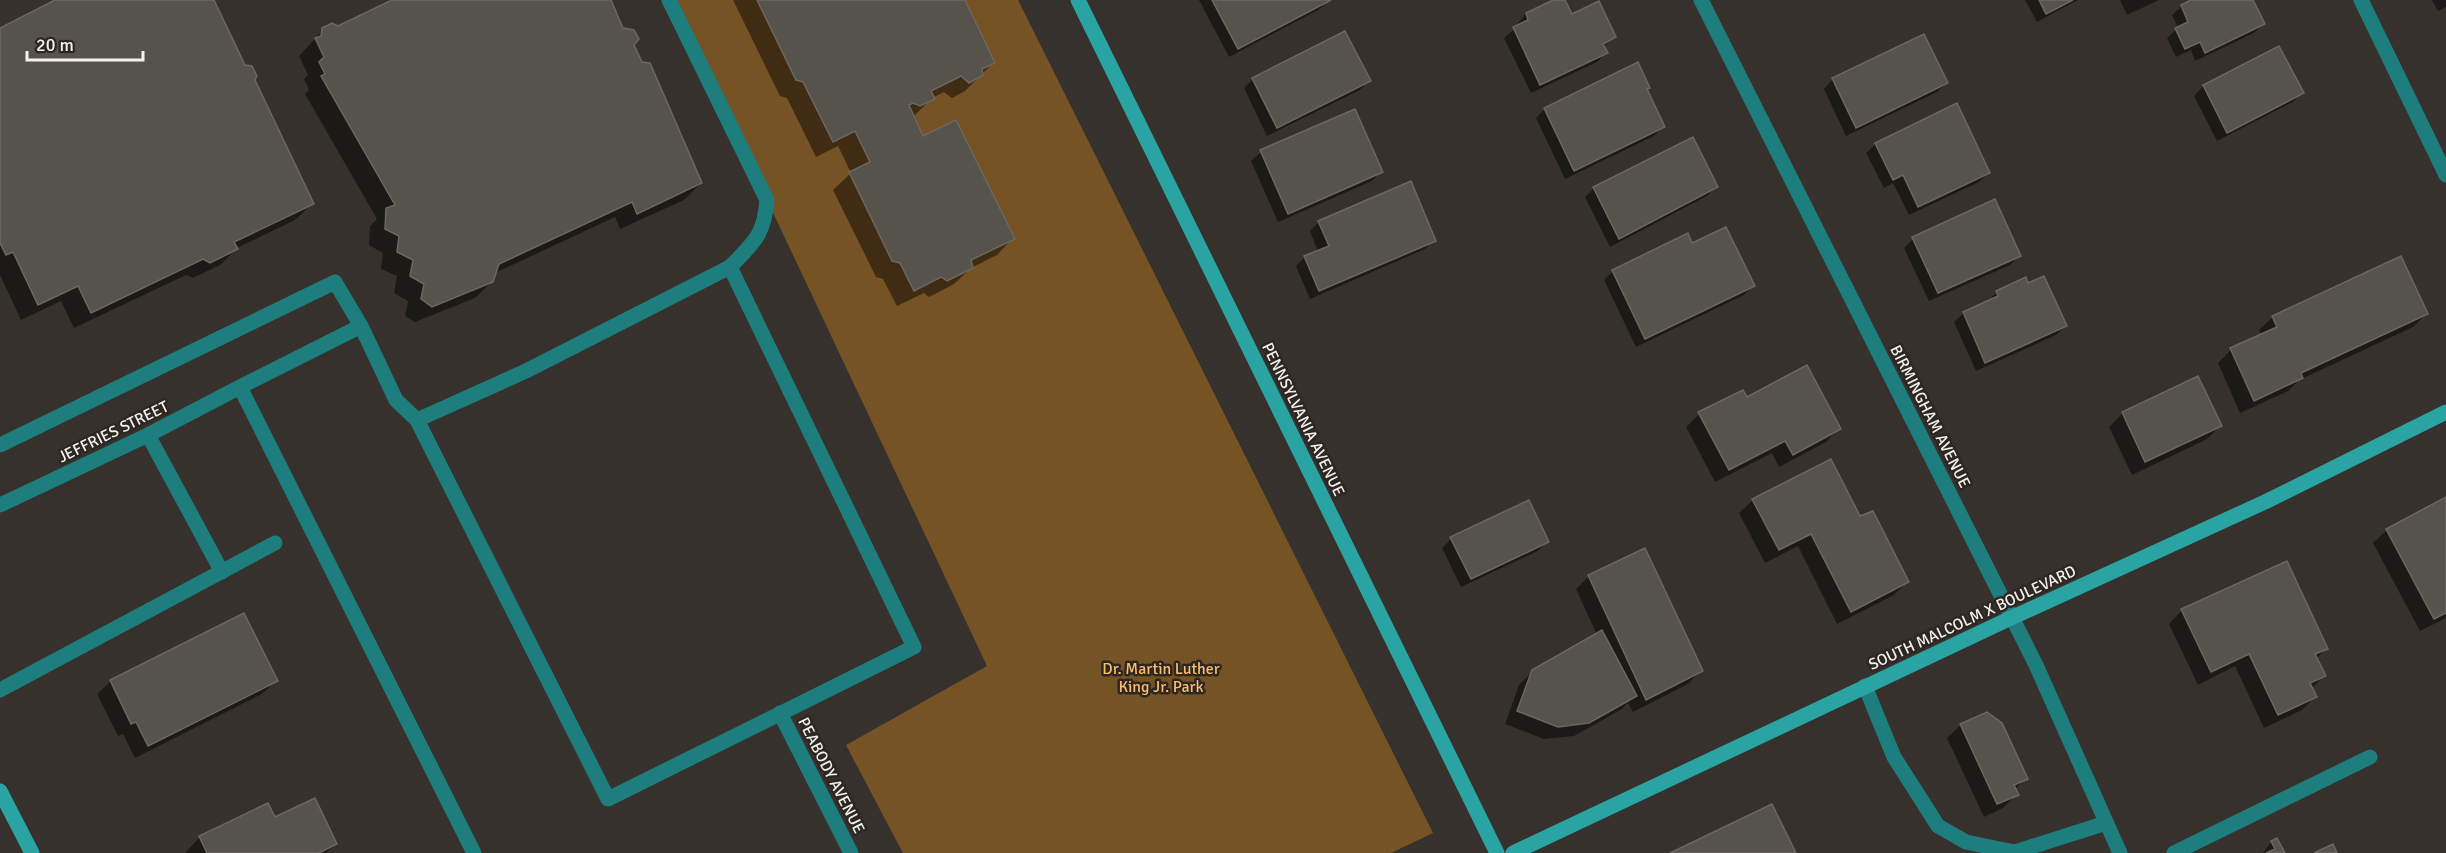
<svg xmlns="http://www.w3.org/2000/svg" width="2446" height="853" viewBox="0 0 2446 853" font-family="Signika,sans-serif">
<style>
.green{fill:#765325}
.shadow{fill:#0007}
.building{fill:#56524c;stroke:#6c6761;stroke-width:1.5}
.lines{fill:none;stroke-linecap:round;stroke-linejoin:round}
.lane{stroke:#1e7e7d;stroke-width:15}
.street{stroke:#1e7e7d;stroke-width:15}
.secondary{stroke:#2aa4a3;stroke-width:15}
.labels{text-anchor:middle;stroke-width:5;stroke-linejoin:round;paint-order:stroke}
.street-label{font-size:16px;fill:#f4f1ee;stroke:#2c2722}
.park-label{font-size:16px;fill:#ffbe6a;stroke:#2c2722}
</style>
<rect width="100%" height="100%" fill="#36312c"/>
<path class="green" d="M 670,0 L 1018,0 L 1433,833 L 1391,853 L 903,853 L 846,745 L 987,666 L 767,200 Z"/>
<g class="shadow">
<path d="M 54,0 L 212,0 L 312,204 L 295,220 L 237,248 L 220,265 L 193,278 L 186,275 L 74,328 L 61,301 L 21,320 L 0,275 L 0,29 L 50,4 Z"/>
<path d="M 396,0 L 609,0 L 701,183 L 684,200 L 620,229 L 615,217 L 495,273 L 492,282 L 475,298 L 415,322 L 405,316 L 408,301 L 394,293 L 397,276 L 381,269 L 383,253 L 369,245 L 370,226 L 377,219 L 305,94 L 309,90 L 304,79 L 308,75 L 299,56 L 323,30 L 338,28 Z"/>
<path d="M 733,0 L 963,0 L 993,63 L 965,91 L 952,98 L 944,92 L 932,98 L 913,117 L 923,138 L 1013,238 L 997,255 L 971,268 L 954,284 L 929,297 L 924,293 L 897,306 L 883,279 L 876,277 L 833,190 L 851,173 L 838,146 L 816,157 L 787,98 L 780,96 Z"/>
<path d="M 1199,0 L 1329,0 L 1320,9 L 1229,57 Z"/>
<path d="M 1557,0 L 1563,0 L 1571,16 L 1614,37 L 1603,47 L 1606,53 L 1597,62 L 1531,93 L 1504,38 L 1518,26 L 1517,24 L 1526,14 Z"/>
<path d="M 2025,0 L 2078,0 L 2037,22 Z"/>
<path d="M 2120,0 L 2159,0 L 2127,15 Z"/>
<path d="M 2194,0 L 2252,0 L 2263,24 L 2254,33 L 2195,61 L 2191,50 L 2176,57 L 2167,38 L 2178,28 L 2172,15 L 2182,6 Z"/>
<path d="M 2432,0 L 2446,0 L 2446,7 L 2438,11 Z"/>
<path d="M 2279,48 L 2302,93 L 2293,102 L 2217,141 L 2194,96 L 2203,86 Z"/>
<path d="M 1253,79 L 1369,81 L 1360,90 L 1267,136 L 1244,88 Z"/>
<path d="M 1833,79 L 1946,83 L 1937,92 L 1846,136 L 1824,89 Z"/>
<path d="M 1646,90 L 1663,127 L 1654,136 L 1565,179 L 1536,118 L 1545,109 Z"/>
<path d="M 1354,111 L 1381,172 L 1372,181 L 1278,222 L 1251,161 L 1261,152 Z"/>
<path d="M 1876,144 L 1988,173 L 1979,182 L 1909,215 L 1893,183 L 1884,188 L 1866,153 Z"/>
<path d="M 1716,187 L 1707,196 L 1610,247 L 1585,197 L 1594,188 Z"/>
<path d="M 1319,222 L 1434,240 L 1425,249 L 1310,299 L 1296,266 L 1305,257 L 1318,252 L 1310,231 Z"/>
<path d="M 1913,239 L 2019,256 L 2010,265 L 1929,301 L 1904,248 Z"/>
<path d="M 1613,271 L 1753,286 L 1744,295 L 1636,347 L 1604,280 Z"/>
<path d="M 1997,292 L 2066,326 L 2056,335 L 1976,371 L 1954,322 L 1964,313 L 1988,301 Z"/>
<path d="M 2426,314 L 2413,327 L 2299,380 L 2288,391 L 2240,413 L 2218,363 L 2231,350 L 2262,335 L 2259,330 L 2273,317 Z"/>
<path d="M 2197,378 L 2220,426 L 2207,439 L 2132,475 L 2109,427 L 2122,414 Z"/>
<path d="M 1746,399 L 1839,428 L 1826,442 L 1779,467 L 1772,453 L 1715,482 L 1686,427 L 1699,414 Z"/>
<path d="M 2446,499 L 2446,618 L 2420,631 L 2373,543 L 2387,530 Z"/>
<path d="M 1753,500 L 1859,518 L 1907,582 L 1894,595 L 1837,624 L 1798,546 L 1765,563 L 1739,513 Z"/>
<path d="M 1451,539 L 1547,541 L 1538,551 L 1461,587 L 1442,548 Z"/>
<path d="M 1589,576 L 1701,670 L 1688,684 L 1633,712 L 1628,703 L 1622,709 L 1574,736 L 1544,739 L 1505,724 L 1519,685 L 1533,671 L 1597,635 L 1576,589 Z"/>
<path d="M 2182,610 L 2327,648 L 2316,659 L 2324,676 L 2311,689 L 2315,697 L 2302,710 L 2264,728 L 2235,666 L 2198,685 L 2169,624 Z"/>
<path d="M 111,681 L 276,681 L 262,694 L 135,758 L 123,734 L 118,736 L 97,694 Z"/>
<path d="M 1961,725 L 2026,778 L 2014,790 L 2017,794 L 2003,808 L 1984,817 L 1947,738 Z"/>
<path d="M 274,819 L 335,844 L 326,853 L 185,853 L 200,837 Z"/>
<path d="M 2277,840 L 2283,853 L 2263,853 L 2271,842 Z"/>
</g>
<g class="building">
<path d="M 55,0 L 214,0 L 245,65 L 252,66 L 257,76 L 255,80 L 314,204 L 234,242 L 238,249 L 210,263 L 203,259 L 91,313 L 78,286 L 38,305 L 13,252 L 6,255 L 0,243 L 0,28 Z"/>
<path d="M 392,0 L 611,0 L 623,28 L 634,30 L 639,39 L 634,45 L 642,62 L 650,63 L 702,183 L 637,214 L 632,202 L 499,264 L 493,282 L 432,307 L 421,299 L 424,284 L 410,276 L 413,260 L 397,252 L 399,236 L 385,229 L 386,208 L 395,205 L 321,76 L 325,74 L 319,62 L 324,57 L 315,38 L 321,36 L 322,28 L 332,23 L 338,26 Z"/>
<path d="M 757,0 L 965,0 L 995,63 L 982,69 L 983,75 L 969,83 L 961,76 L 931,91 L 935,99 L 920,106 L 913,103 L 909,105 L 923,136 L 956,120 L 1015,239 L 971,260 L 973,268 L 947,281 L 941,277 L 914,291 L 900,263 L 892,261 L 849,172 L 870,162 L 855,131 L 833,142 L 803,82 L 796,80 Z"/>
<path d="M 1212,0 L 1331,0 L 1238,49 Z"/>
<path d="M 1553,0 L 1565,0 L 1572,14 L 1599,1 L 1616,37 L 1603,44 L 1608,53 L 1540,85 L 1513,27 L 1528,20 L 1526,13 Z"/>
<path d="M 2039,0 L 2073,0 L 2046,14 Z"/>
<path d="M 2191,0 L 2253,0 L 2265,24 L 2205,53 L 2200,42 L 2185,49 L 2175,28 L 2188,22 L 2181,5 Z"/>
<path d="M 1345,31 L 1371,81 L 1277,128 L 1252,78 Z"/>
<path d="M 1924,34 L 1948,83 L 1856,128 L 1832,78 Z"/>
<path d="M 2279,46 L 2304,93 L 2227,133 L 2203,85 Z"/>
<path d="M 1638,62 L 1650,88 L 1647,89 L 1665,127 L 1574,171 L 1544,108 Z"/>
<path d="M 1957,103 L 1990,173 L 1918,207 L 1903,175 L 1893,180 L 1875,143 Z"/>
<path d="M 1355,109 L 1383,172 L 1288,214 L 1260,150 Z"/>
<path d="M 1693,137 L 1718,187 L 1619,239 L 1593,187 Z"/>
<path d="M 1411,181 L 1436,241 L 1319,291 L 1304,256 L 1329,246 L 1318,221 Z"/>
<path d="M 1995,199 L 2021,256 L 1938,293 L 1912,237 Z"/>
<path d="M 1726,227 L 1755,286 L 1645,339 L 1612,270 L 1688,233 L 1692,243 Z"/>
<path d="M 2401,256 L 2428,314 L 2301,373 L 2303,378 L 2254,401 L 2230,348 L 2277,327 L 2272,316 Z"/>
<path d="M 2044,276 L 2067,326 L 1985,363 L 1963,312 L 1998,296 L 1996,291 L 2026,277 L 2028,283 Z"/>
<path d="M 1807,365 L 1841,429 L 1793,455 L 1785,441 L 1729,470 L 1698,412 L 1743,390 L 1747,397 Z"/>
<path d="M 2198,376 L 2222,426 L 2145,462 L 2122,412 Z"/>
<path d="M 1831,459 L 1860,516 L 1873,511 L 1909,582 L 1851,612 L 1811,534 L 1779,550 L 1752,499 Z"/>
<path d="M 2446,497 L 2446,613 L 2434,619 L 2386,529 Z"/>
<path d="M 1529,500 L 1549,542 L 1471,579 L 1450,537 Z"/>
<path d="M 1645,548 L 1703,671 L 1646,700 L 1588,575 Z"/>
<path d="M 2287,561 L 2328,649 L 2315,654 L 2326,676 L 2310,683 L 2317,697 L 2278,715 L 2249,654 L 2211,672 L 2181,609 Z"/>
<path d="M 244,613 L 278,681 L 148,746 L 136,722 L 131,724 L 110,680 Z"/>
<path d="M 1602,630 L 1637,696 L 1589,723 L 1558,727 L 1517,711 L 1532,670 Z"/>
<path d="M 1987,712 L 2002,723 L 2028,779 L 2014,785 L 2019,795 L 1997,804 L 1960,724 Z"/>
<path d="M 315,798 L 337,844 L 319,853 L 207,853 L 199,836 L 268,803 L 275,817 Z"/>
<path d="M 1772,804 L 1796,853 L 1670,853 Z"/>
<path d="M 2277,838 L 2285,853 L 2266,853 L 2275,849 L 2271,841 Z"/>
<path d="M 2333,844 L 2337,853 L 2314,853 Z"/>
</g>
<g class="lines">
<g class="lane">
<path d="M 669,0 L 767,200 C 764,236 754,242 730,267"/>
<path d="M 361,326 L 240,387 L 474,853"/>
<path d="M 220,338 L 335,282 L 361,326 L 396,400 L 417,420 L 608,799 L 914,647 L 730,267 L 526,371 L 417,420"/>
<path d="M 148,435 L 222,572"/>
<path d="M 1865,686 L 1894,757 L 1938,826 L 1966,842 L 2015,852 L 2106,823"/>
<path d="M 0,690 L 275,543"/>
<path d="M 2174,853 L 2370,757"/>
</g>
<g class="street">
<path d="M 1701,0 L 2036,665 L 2120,853"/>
<path d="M 2361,0 L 2446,175"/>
<path d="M 0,445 L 220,338"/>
<path d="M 0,505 L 148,435 L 240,387"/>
<path d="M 780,713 L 851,853"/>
</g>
<g class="secondary">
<path d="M 1078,0 L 1497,853"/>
<path d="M 0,791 L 32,853"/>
<path d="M 1513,853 L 2011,618 L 2265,502 L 2446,412"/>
</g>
</g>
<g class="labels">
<g class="street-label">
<text transform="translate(1931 416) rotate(63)" y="6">BIRMINGHAM AVENUE</text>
<text transform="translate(1304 419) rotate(64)" y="6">PENNSYLVANIA AVENUE</text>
<text transform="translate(113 431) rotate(-26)" y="6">JEFFRIES STREET</text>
<text transform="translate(1972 617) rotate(-25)" y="6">SOUTH MALCOLM X BOULEVARD</text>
<text transform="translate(832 775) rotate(63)" y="6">PEABODY AVENUE</text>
</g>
<g class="park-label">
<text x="1161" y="674">Dr. Martin Luther<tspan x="1161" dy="18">King Jr. Park</tspan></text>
</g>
</g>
<path d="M27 51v9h116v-9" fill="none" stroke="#f4f1ee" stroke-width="3"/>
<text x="36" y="51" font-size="18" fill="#f4f1ee" stroke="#2c2722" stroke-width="4.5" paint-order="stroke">20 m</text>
</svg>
